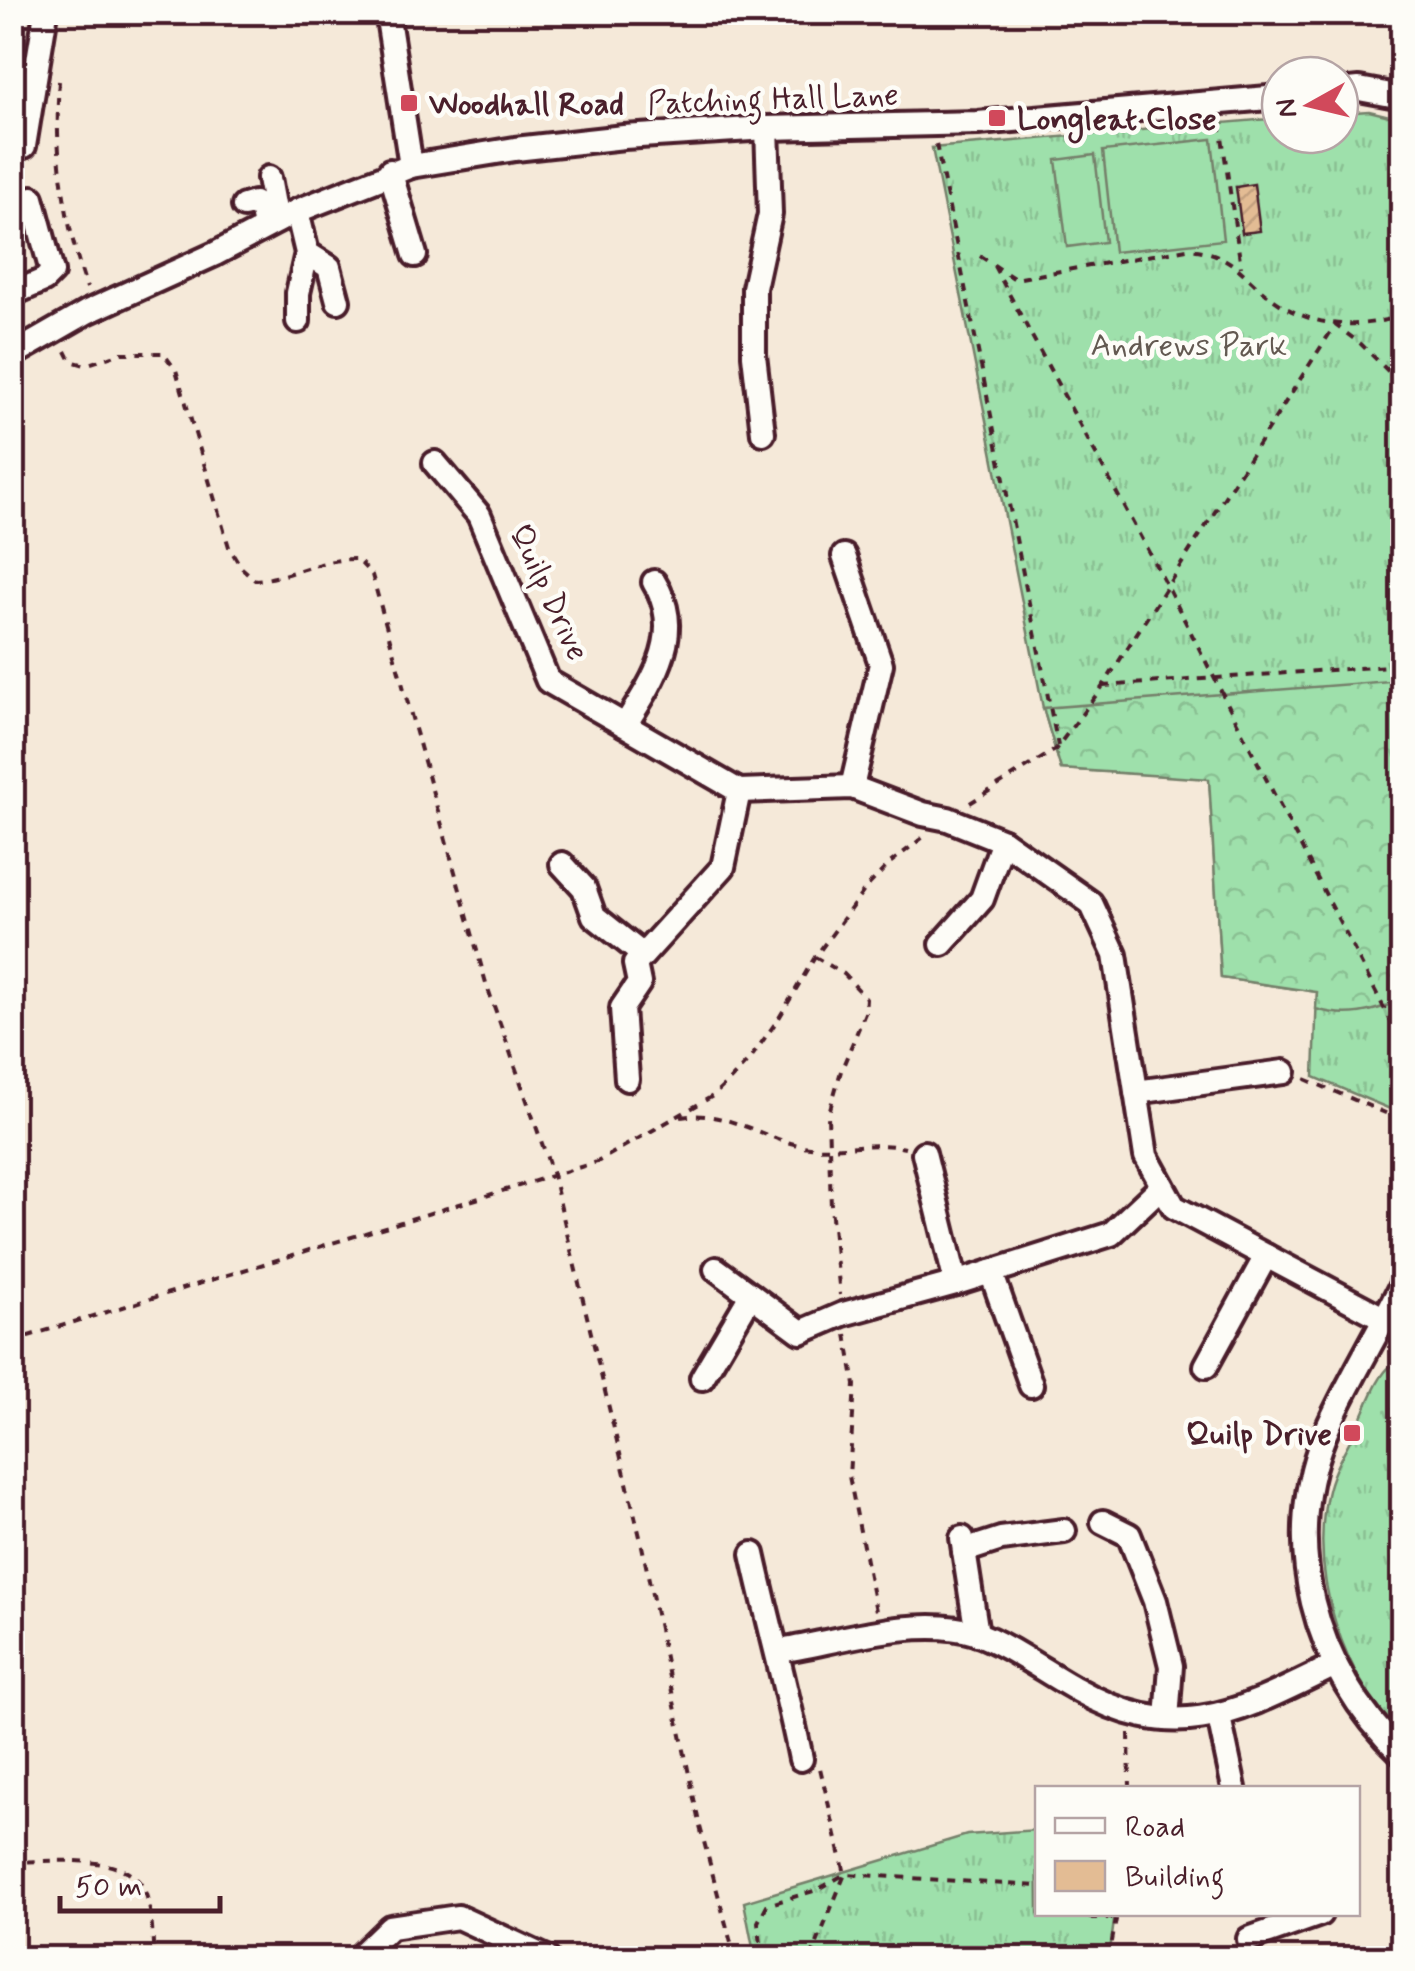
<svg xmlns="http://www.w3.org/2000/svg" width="1415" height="1971" viewBox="0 0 1415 1971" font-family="Mynerve,sans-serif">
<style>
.grass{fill:url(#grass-tufts);stroke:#74806b;stroke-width:2.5}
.forest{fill:url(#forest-crowns);stroke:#74806b;stroke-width:2.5}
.garden{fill:#9ee0ab;stroke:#74806b;stroke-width:2.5}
.building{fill:url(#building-hatch);stroke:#4a1f2b;stroke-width:2.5}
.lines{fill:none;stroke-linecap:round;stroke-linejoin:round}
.minor-casing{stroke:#4a1f2b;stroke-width:30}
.path{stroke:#4a1f2b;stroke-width:4;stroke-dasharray:8 8;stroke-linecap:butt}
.minor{stroke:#fdfcf7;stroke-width:22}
.poi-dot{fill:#d1495b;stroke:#fdfcf7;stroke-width:4}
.labels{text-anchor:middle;stroke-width:9;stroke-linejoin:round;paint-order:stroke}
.street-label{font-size:32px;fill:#4a1f2b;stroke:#fdfcf7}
.poi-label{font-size:32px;font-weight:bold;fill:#4a1f2b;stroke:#fdfcf7;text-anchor:start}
.park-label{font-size:32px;fill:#635951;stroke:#fdfcf7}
</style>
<defs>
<pattern id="grass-tufts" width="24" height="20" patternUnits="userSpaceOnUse" patternTransform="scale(2.5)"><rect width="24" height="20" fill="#9ee0ab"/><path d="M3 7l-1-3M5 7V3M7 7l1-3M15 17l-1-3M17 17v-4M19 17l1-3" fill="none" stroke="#8ac093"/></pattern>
<pattern id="forest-crowns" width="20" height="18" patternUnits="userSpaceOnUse" patternTransform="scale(2.5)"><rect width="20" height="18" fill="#9ee0ab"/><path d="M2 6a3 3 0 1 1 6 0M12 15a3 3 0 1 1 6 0" fill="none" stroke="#8ac093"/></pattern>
<pattern id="building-hatch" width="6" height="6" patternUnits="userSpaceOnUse" patternTransform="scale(2.5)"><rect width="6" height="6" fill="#e3bc94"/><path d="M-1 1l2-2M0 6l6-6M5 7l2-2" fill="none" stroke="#c4a180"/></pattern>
</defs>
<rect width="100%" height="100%" fill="#f5e9d9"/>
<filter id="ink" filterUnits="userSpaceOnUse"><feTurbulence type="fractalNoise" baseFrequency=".01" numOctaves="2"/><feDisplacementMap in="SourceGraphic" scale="20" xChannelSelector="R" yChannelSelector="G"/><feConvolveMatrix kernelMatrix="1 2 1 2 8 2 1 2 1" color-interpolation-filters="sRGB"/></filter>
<g filter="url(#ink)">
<g class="grass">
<path d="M 1369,111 L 1402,119 L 1402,1114 L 1314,1077 L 1317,992 L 1221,978 L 1209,778 L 1061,769 L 1043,708 L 932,148 L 1280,118 L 1280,135 L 1340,135 L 1340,113 Z"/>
<path d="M 1391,1366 L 1398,1369 L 1402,1378 L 1402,1734 C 1342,1676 1310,1577 1327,1495 C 1332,1469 1347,1448 1358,1425 C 1366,1410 1378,1374 1391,1366 Z"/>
<path d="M 1037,1830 L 1038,1914 L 1115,1914 L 1109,1958 L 755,1958 L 744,1902 L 967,1835 Z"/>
</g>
<path class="forest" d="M 1402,680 L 1402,1000 C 1373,1012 1347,1019 1316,1009 L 1317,992 L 1221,978 L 1209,779 L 1061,769 L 1043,708 Z"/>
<g class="garden">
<path d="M 1212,139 L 1223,240 L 1114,252 L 1103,151 Z"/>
<path d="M 1095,155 L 1105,242 L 1067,247 L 1056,160 Z"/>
</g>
<path class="building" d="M 1254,184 L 1260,231 L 1242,233 L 1236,187 Z"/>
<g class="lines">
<defs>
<g id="minor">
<path d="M 387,12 L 411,166"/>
<path d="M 1340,91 L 1359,89 L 1402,97"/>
<path d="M 24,146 L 46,12"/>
<path d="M 390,171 L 415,255"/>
<path d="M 269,178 L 277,221"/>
<path d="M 244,206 L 254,203 L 261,207 L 265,227"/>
<path d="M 297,211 L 307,253 L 298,293 L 298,321"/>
<path d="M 307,253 L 329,267 L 338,301"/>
<path d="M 12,294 L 44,280 L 52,272 L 32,198"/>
<path d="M 12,355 L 87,312 L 215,254 L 297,211 L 411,166 L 515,149 L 624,137 L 767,128 L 978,123 L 1280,97"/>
<path d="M 763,433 L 754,355 L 754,288 L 770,214 L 767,128"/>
<path d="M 435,463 L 479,515 L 548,681 L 739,791 L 852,787 L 923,814 L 948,819 L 1003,841 L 1091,903 L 1115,955 L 1146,1156 L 1174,1207 L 1385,1319"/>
<path d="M 844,556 L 881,664 L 852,787"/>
<path d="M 625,725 C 653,681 686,633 654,582"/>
<path d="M 562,864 L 584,888 L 594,916 L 643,955"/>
<path d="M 942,944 L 982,899 L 1003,841"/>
<path d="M 627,1079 L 622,1008 L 639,983 L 635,964 L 723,867 L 739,791"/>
<path d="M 1136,1092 L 1284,1072"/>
<path d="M 924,1153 L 956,1283"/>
<path d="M 716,1269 L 801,1332 L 843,1314 L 956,1283 L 1111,1234 L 1162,1186"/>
<path d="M 991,1272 L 1031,1385"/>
<path d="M 1402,1284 C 1379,1332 1350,1378 1328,1427 C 1277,1540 1314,1672 1402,1754"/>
<path d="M 1206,1366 L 1266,1256"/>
<path d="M 702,1378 L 751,1295"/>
<path d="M 1103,1522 L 1129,1535 L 1155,1601 L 1171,1666 L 1167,1719"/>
<path d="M 962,1538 L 977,1634"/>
<path d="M 964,1551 L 1001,1539 L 1064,1531"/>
<path d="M 753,1554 C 768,1622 787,1689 801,1759"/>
<path d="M 779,1651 C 837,1642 918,1615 975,1633 C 1005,1643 1047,1673 1076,1689 C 1180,1748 1240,1711 1335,1665"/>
<path d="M 1219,1717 L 1234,1788"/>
<path d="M 1249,1939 L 1320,1914"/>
<path d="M 358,1958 L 390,1927 L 458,1917 L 547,1958"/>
</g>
</defs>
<use href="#minor" class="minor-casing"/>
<g class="path">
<path d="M 59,81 C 54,151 64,222 87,288"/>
<path d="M 1220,123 L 1241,267"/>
<path d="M 936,144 L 1058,746"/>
<path d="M 980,256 L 1015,279 L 1187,249 C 1236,252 1244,281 1280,304 C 1319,329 1360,328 1402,316"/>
<path d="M 994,266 L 1167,586 L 1402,1043"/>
<path d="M 66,351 L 71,361 L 85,365 L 122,353 L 163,353 L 176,370 L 229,547 L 241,567 L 255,580 C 290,578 320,558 357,559 L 372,575 L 486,983 L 553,1175 L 641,1541 L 699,1823 L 735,1958"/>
<path d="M 1103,686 L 1402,665"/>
<path d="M 970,803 L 1055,750 L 1103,686 L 1335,325 L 1361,344 L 1402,385"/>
<path d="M 815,957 L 844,974 L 866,998 L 865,1013 L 841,1071 L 828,1116 L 831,1207 L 840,1295"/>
<path d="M 1305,1079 L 1402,1120"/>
<path d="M 681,1117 C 726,1109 760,1138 803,1146 C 837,1152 872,1140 905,1148"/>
<path d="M 846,1334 L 855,1385 L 849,1476 L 876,1611"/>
<path d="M 12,1341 L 597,1162 L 713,1096 L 730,1080 L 750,1059 L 779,1018 L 815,957 L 866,888 L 890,863 L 926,835"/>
<path d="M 1129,1733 L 1130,1788"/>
<path d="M 12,1862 C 47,1862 126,1852 144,1889 C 153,1910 152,1937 154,1958"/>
<path d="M 1089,1918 L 1114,1918"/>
<path d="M 763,1958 L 758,1922 L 767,1905 L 817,1890 L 845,1874 L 820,1768"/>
<path d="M 811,1958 L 845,1874 L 1038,1886"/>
<path d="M 1109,1958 L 1117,1914"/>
</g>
<use href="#minor" class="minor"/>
</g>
</g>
<g class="poi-dot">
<rect x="399" y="93" width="20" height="20" rx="5"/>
<rect x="987" y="108" width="20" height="20" rx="5"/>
<rect x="1342" y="1423" width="20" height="20" rx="5"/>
</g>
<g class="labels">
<g class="street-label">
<text transform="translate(773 98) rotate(-2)" y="11">Patching Hall Lane</text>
<text transform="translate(550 592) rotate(65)" y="11">Quilp Drive</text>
</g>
<g class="poi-label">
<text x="429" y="114">Woodhall Road</text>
<text x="1017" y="129">Longleat Close</text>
<text x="1332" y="1444" text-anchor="end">Quilp Drive</text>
</g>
<g class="park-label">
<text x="1189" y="355">Andrews Park</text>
</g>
</g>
<rect width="1415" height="1971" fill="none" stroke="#fdfcf7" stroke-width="50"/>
<rect x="25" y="25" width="1365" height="1921" fill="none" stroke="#4a1f2b" stroke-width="4" filter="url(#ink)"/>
<rect x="1035" y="1786" width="325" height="130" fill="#fdfcf7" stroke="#b5a4a5" stroke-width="2.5"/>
<rect x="1055" y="1818" width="50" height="15" fill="#fdfcf7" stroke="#b5a4a5" stroke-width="2.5"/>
<text x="1125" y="1836" font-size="30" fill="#4a1f2b">Road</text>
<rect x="1055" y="1861" width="50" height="30" fill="#e3bc94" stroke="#b5a4a5" stroke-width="2.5"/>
<text x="1125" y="1886" font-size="30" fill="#4a1f2b">Building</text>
<g transform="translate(1310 105) rotate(262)"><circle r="48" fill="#fdfcf7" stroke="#b5a4a5" stroke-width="2.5"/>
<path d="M0-8L18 38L0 25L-18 38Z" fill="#d1495b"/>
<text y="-15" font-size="28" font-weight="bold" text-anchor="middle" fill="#4a1f2b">N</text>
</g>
<path d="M60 1896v15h160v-15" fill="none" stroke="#4a1f2b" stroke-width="5"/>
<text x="75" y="1896" font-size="30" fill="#4a1f2b" stroke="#fdfcf7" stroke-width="8" paint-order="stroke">50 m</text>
</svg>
